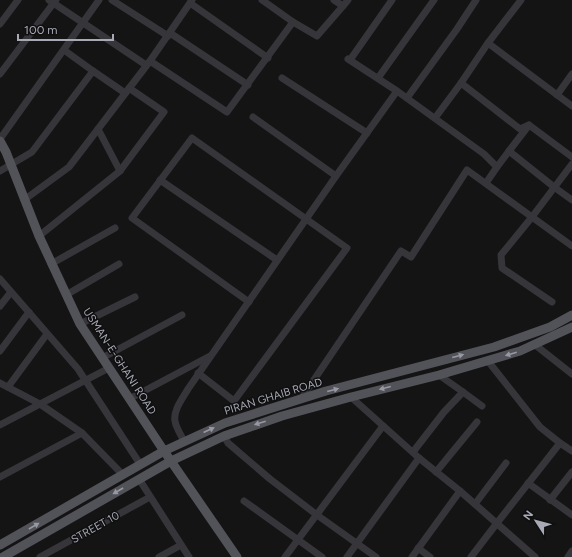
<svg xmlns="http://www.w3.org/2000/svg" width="572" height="557" viewBox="0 0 572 557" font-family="Figtree,sans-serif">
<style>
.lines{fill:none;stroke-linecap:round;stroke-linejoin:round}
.minor{stroke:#35353a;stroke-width:7}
.major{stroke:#525259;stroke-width:9}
.oneway{fill:#9698a2}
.labels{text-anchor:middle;stroke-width:3;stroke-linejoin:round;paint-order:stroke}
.street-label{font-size:11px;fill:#a7a9b4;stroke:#0f0f10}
</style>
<rect width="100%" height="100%" fill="#141415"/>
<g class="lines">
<g class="minor">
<path d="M 49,0 L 146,65"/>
<path d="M 112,0 L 168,36"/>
<path d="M 262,0 L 293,22 L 317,36 L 343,6"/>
<path d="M 334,0 L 343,6 L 348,0"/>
<path d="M 190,3 L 268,58"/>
<path d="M 0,24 L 18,0"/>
<path d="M 170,33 L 248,85"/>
<path d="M 488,43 L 572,106"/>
<path d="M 64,50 L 93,71"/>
<path d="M 350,60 L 392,0"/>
<path d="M 150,61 L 227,112 L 293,22"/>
<path d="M 0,74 L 56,0"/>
<path d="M 282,78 L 367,133"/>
<path d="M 378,78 L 434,0"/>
<path d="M 461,83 L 488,43 L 521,0"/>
<path d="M 397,91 L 484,154 L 497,167 L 509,151"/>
<path d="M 557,95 L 572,74"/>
<path d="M 407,98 L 457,29 L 476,0"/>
<path d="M 253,117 L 336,176"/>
<path d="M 435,118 L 461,83 L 520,129 L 529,125 L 572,157"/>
<path d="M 529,125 L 509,151 L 554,187 L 572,200"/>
<path d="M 98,129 L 120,171"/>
<path d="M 0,139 L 99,0"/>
<path d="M 0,171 L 32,152 L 93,71 L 125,93"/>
<path d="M 160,180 L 277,260"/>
<path d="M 486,183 L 497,167"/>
<path d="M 24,200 L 69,167 L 150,61 L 192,0"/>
<path d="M 39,236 L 120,171 L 164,112 L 129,88"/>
<path d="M 51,264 L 115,228"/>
<path d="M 0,279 L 78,369 L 140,464"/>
<path d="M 66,295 L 119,264"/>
<path d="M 552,302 L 502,268 L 501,255 L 532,217 L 572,164"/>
<path d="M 0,306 L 11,292"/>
<path d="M 80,324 L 135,297"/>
<path d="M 534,344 L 572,374"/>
<path d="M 0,351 L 29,312"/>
<path d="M 102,358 L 182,315"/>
<path d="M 488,361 L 540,427 L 560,443 L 572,451"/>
<path d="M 198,373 L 234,401 L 347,248 L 192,138 L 132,218 L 249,302"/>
<path d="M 439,375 L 463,392 L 482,406"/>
<path d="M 0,383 L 40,404 L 82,433"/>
<path d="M 8,387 L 47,334"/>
<path d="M 351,397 L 419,458 L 460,491 L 535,557"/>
<path d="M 129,399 L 210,356"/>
<path d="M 301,399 L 401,251 L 411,257 L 467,170 L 572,246"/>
<path d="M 0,425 L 109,368"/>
<path d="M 224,436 L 228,443 L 270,479 L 317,515 L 376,557"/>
<path d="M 184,441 C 181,435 176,428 175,421 C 173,410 183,398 188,389 L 336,176 L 397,91 L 348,59"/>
<path d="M 413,452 L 444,412 L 463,392"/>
<path d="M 436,472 L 477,422"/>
<path d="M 0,477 L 82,433 L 122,474"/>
<path d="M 139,479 L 189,557"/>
<path d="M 528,483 L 572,515"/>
<path d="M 550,500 L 572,472"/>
<path d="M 244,501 L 322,557"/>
<path d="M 475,504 L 506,463"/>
<path d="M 418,548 L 430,557"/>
<path d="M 40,557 L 150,497"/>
<path d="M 159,557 L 181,545"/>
<path d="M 285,557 L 383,426"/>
<path d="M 347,557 L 419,458"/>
<path d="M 412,557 L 460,491"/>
<path d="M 471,557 L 497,523 L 560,443"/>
<path d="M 568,557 L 572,551"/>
</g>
<g class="major">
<path d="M 0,141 L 6,152 L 39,236 L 80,324 L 164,451 L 237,557"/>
<path d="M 0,545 L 164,451 L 225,423 L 326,391 L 494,347 L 550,327 L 572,315"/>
<path d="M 3,557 L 171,461 L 224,436 L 282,416 L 351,397 L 439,375 L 520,351 L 572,327"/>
</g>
</g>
<defs><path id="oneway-solid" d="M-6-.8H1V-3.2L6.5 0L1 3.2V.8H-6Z"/></defs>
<g class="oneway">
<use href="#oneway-solid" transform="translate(511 354) rotate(164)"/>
<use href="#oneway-solid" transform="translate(458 356) rotate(-15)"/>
<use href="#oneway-solid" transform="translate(385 388) rotate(166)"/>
<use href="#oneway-solid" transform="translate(333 390) rotate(-15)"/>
<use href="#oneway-solid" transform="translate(260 423) rotate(162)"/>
<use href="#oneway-solid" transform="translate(209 430) rotate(-24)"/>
<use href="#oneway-solid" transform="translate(118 491) rotate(150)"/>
<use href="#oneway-solid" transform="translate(34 526) rotate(-30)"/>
</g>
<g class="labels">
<g class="street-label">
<text transform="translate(120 361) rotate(57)" y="4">USMAN-E-GHANI ROAD</text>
<text transform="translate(273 396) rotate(-17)" y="4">PIRAN GHAIB ROAD</text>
<text transform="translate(95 527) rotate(-29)" y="4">STREET 10</text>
</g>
</g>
<g transform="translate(536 521) rotate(306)" stroke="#0f0f10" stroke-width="3" paint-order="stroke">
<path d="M0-3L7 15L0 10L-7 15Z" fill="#a7a9b4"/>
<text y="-6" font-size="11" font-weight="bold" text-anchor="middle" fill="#a7a9b4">N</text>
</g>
<path d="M18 34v6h95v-6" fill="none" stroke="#a7a9b4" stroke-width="2"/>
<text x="24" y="34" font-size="12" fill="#a7a9b4" stroke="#0f0f10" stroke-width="3" paint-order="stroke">100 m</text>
</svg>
